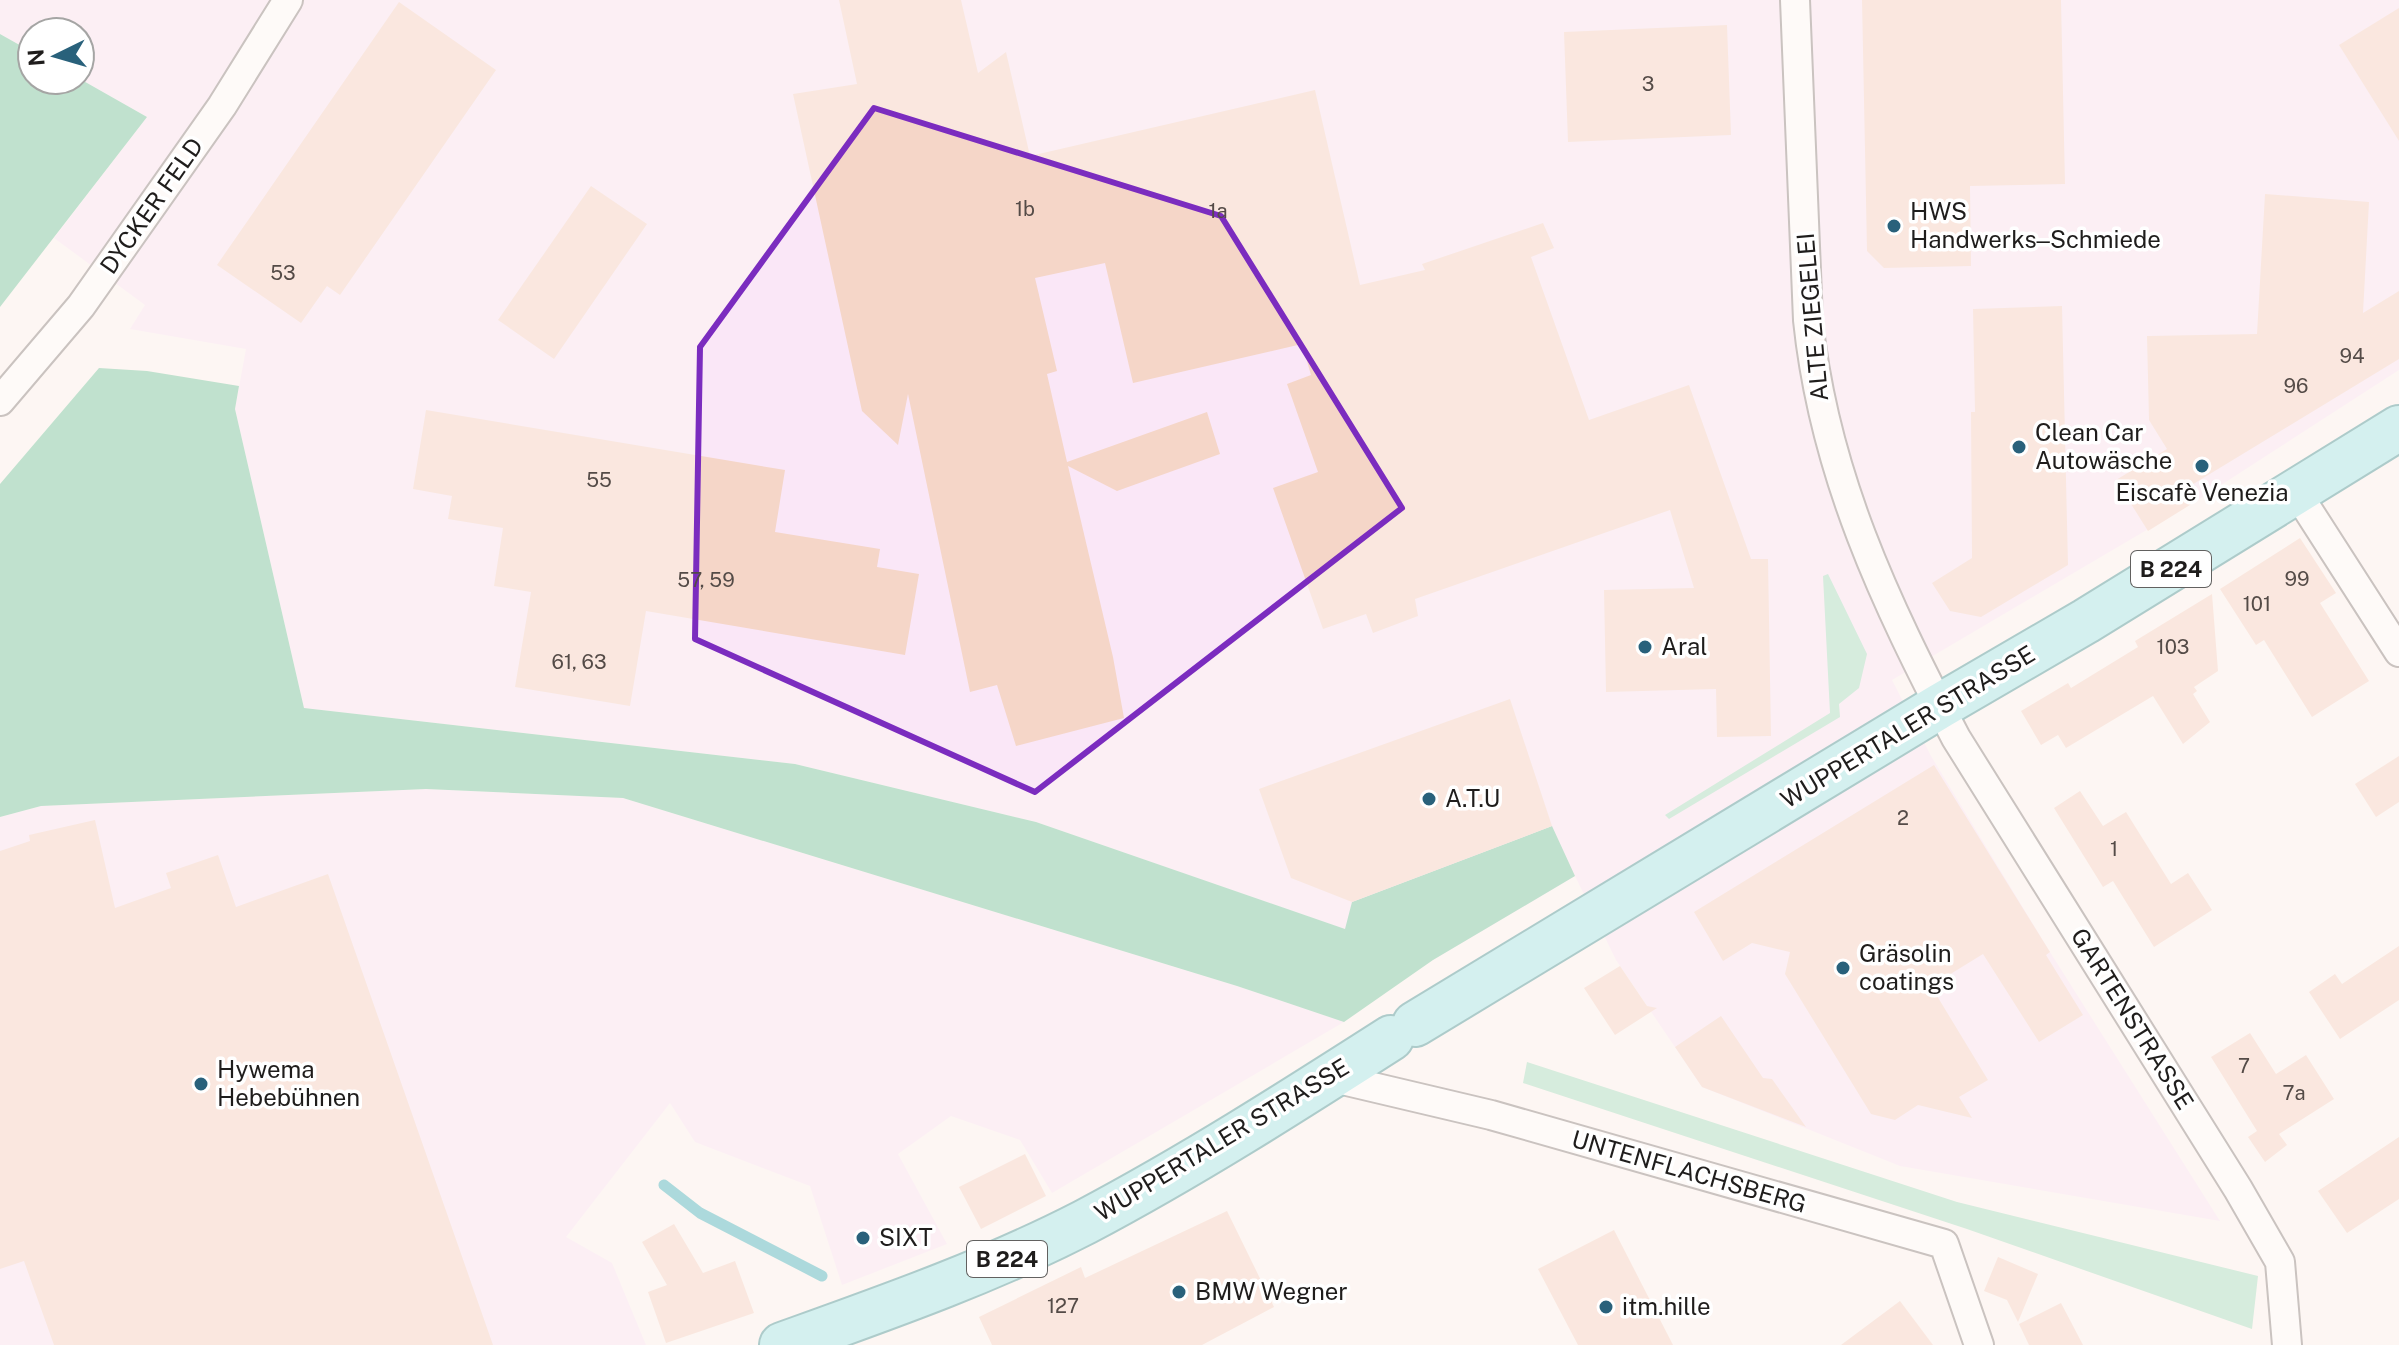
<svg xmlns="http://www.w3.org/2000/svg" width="2399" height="1345" viewBox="0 0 2399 1345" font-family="'Public Sans',sans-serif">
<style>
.industrial{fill:#fae7f7}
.green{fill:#a6dfc3}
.forest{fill:#76c8a2}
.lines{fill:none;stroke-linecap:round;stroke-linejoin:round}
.stream{stroke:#4bb7c0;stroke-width:11}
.building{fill:#f5d6c8}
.street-casing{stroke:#8c8583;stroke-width:32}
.primary-casing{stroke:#4d989a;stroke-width:48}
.street{stroke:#fff;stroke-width:28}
.primary{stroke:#a3e9eb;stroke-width:44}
.marked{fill:none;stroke:#7b2cbf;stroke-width:6;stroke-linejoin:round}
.poi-dot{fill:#29617b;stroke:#fff;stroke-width:3}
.labels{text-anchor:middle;stroke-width:7;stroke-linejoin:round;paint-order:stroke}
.number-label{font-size:20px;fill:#544b47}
.shield{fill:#fff;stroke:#626160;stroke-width:2}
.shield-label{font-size:22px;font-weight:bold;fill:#1f1d1c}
.street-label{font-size:24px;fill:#1f1d1c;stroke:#fff}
.poi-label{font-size:24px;fill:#1f1d1c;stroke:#fff;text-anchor:start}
</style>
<rect width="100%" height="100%" fill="#fdf6f3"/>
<g class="industrial">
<path d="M 0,0 L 2399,0 L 2399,370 L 2201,498 L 1892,680 L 1931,756 L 2050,952 L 2220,1221 L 1900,1166 L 1702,1087 L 1616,960 L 1575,876 L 1433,960 L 1036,822 L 795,764 L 304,708 L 235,409 L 246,349 L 130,329 L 145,305 L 54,238 L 147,117 L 80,79 L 80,32 L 32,32 L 32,52 L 0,34 Z"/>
<path d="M 426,789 L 623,798 L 1237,986 L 1344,1022 L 1052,1193 L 1020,1140 L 951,1116 L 898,1154 L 947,1244 L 842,1285 L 810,1186 L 695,1142 L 670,1103 L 566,1237 L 612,1263 L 646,1345 L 0,1345 L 0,817 L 41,806 Z"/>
</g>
<g class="green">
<path d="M 1828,574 L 1867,654 L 1859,688 L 1839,704 L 1840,717 L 1669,819 L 1665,815 L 1830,713 L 1823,576 Z"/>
<path d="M 1527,1062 L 1957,1202 L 2258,1276 L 2252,1329 L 1967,1229 L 1523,1083 Z"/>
</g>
<g class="forest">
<path d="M 0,34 L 32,52 L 32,80 L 80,79 L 147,117 L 0,307 Z"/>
<path d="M 99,368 L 147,371 L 239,386 L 235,409 L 304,708 L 795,764 L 1036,822 L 1345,929 L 1352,902 L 1552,826 L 1575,876 L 1433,960 L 1344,1022 L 1237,986 L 623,798 L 426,789 L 41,806 L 0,817 L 0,484 Z"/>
</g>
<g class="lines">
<path class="stream" d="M 664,1185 L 700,1213 L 822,1276"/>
</g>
<g class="building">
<path d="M 839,0 L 961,0 L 978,73 L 1006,52 L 1030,156 L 1315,90 L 1360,285 L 1425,270 L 1422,264 L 1543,223 L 1554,248 L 1531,257 L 1589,420 L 1689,385 L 1751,559 L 1768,559 L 1771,736 L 1717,737 L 1716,689 L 1606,692 L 1604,590 L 1694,588 L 1670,510 L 1415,599 L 1418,616 L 1373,633 L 1366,614 L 1323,629 L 1273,488 L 1318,472 L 1287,384 L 1311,375 L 1302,344 L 1133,383 L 1105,263 L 1035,278 L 1057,371 L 1047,374 L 1067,462 L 1207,412 L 1220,454 L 1117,491 L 1068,466 L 1113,657 L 1124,718 L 1016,746 L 997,685 L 970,692 L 908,394 L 898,445 L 862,411 L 793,94 L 857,84 Z"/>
<path d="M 1862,0 L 2061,0 L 2065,184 L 1970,186 L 1971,266 L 1884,268 L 1867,251 Z"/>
<path d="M 399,2 L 496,70 L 340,295 L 327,286 L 301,323 L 217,265 Z"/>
<path d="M 2399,8 L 2399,141 L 2339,45 Z"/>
<path d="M 1727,25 L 1731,135 L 1568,142 L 1564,32 Z"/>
<path d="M 591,186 L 647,224 L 554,359 L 498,320 Z"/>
<path d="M 2265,194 L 2369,202 L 2363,313 L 2399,291 L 2399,359 L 2190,486 L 2198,500 L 2148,531 L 2116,480 L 2167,449 L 2149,420 L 2147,336 L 2257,334 Z"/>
<path d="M 2062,306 L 2068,565 L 1981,617 L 1950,611 L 1932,583 L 1972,558 L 1971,412 L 1975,412 L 1973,309 Z"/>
<path d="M 426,410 L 785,470 L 775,532 L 880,549 L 877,567 L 919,574 L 905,655 L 646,611 L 630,706 L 515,687 L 531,592 L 494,586 L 503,528 L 448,519 L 452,496 L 413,489 Z"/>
<path d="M 2300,538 L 2336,593 L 2320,603 L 2369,681 L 2312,717 L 2264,640 L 2256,645 L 2220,589 Z"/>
<path d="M 2212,594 L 2218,671 L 2194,687 L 2197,691 L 2193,694 L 2210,722 L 2183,744 L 2153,696 L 2066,748 L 2058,735 L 2041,745 L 2021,711 L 2068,683 L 2071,688 L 2138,647 L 2135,641 Z"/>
<path d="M 1510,699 L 1552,826 L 1352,902 L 1291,878 L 1259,789 Z"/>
<path d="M 2399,756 L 2399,802 L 2376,817 L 2355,784 Z"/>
<path d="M 1934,765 L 2050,952 L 2046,955 L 2083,1015 L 2039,1042 L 1983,954 L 1931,986 L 1988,1080 L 1959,1097 L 1972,1118 L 1918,1105 L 1895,1120 L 1871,1114 L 1785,974 L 1790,952 L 1752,943 L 1723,961 L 1694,912 Z"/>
<path d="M 2080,791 L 2103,826 L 2126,812 L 2171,884 L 2188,873 L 2212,910 L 2154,947 L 2113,881 L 2103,887 L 2054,808 Z"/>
<path d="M 95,820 L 115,908 L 171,888 L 166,873 L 218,855 L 236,907 L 328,874 L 493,1345 L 54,1345 L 24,1261 L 0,1269 L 0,851 L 30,841 L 29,835 Z"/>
<path d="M 2399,946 L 2399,1000 L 2340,1039 L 2309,992 L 2335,974 L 2342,984 Z"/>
<path d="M 1620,966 L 1647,1006 L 1657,1008 L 1615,1035 L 1584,988 Z"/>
<path d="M 1721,1016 L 1763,1078 L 1772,1079 L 1806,1127 L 1702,1087 L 1675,1047 Z"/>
<path d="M 2250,1033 L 2276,1074 L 2306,1055 L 2334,1099 L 2279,1134 L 2287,1145 L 2265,1162 L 2248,1137 L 2257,1131 L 2211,1057 Z"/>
<path d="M 2399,1137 L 2399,1199 L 2347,1233 L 2318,1191 Z"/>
<path d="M 1025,1154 L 1046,1196 L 981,1229 L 959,1187 Z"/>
<path d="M 1227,1211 L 1274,1307 L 1202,1345 L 992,1345 L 979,1317 L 1081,1267 L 1085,1278 Z"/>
<path d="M 674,1224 L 703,1273 L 735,1261 L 754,1313 L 666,1343 L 648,1292 L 667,1285 L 642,1242 Z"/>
<path d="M 1614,1230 L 1673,1345 L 1578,1345 L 1538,1269 Z"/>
<path d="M 1998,1257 L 2038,1274 L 2018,1322 L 2007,1300 L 1984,1291 Z"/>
<path d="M 1900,1301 L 1933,1345 L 1841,1345 Z"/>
<path d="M 2061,1303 L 2083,1345 L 2029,1345 L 2019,1324 Z"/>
</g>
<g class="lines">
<defs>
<g id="street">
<path d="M 1795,0 L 1808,320 C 1824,474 1885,602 1956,738 L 2238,1189 L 2280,1262 L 2287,1345"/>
<path d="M 0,401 L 81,306 L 222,106 L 288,0"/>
<path d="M 2297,493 L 2399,652"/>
<path d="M 1330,1077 L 1491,1115 L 1944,1244 L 1979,1345"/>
</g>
<g id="primary">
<path d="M 1415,1024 L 1940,706 L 2086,621 L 2399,428"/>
<path d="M 782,1345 C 885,1308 988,1272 1085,1222 C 1191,1166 1291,1102 1391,1038"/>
</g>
</defs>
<use href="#street" class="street-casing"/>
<use href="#primary" class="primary-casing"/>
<use href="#street" class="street"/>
<use href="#primary" class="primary"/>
</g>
<path d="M0 0H2399V1345H0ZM 874,108 L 1221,216 L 1402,508 L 1035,792 L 695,639 L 700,347 Z" fill="#fdf6f3" fill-opacity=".55" fill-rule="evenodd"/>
<path class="marked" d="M 874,108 L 1221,216 L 1402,508 L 1035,792 L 695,639 L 700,347 Z"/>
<g class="poi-dot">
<circle cx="1894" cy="226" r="8"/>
<circle cx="2019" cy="447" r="8"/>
<circle cx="2202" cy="466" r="8"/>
<circle cx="1645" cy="647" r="8"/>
<circle cx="1429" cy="799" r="8"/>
<circle cx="1843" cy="968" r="8"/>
<circle cx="201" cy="1084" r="8"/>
<circle cx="863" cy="1238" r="8"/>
<circle cx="1179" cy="1292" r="8"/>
<circle cx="1606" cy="1307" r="8"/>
</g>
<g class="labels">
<g class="number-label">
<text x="1648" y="91">3</text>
<text x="1025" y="216">1b</text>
<text x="1218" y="218">1a</text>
<text x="283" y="280">53</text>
<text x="2352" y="363">94</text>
<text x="2296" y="393">96</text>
<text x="599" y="487">55</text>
<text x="2297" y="586">99</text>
<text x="706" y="587">57, 59</text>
<text x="2257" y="611">101</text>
<text x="2173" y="654">103</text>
<text x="579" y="669">61, 63</text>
<text x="1903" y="825">2</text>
<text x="2114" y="856">1</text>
<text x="2244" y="1073">7</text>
<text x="2294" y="1100">7a</text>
<text x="1063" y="1313">127</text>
</g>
<g class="shield">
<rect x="2131" y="551" width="80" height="36" rx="6"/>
<rect x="967" y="1241" width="80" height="36" rx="6"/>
</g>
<g class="shield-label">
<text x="2171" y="577">B 224</text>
<text x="1007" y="1267">B 224</text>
</g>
<g class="street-label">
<text transform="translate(152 206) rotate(-55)" y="8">DYCKER FELD</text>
<text transform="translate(1813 317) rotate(-95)" y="8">ALTE ZIEGELEI</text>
<text transform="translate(1908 727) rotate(-31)" y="8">WUPPERTALER STRASSE</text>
<text transform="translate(2132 1019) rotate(58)" y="8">GARTENSTRASSE</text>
<text transform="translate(1222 1140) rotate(-31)" y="8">WUPPERTALER STRASSE</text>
<text transform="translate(1689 1172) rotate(16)" y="8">UNTENFLACHSBERG</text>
</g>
<g class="poi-label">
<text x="1910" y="220">HWS<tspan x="1910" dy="28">Handwerks‒Schmiede</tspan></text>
<text x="2035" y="441">Clean Car<tspan x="2035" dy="28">Autowäsche</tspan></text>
<text x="2202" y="501" text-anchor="middle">Eiscafè Venezia</text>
<text x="1661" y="655">Aral</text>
<text x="1445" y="807">A.T.U</text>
<text x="1859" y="962">Gräsolin<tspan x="1859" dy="28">coatings</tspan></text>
<text x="217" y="1078">Hywema<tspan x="217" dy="28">Hebebühnen</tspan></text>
<text x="879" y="1246">SIXT</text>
<text x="1195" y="1300">BMW Wegner</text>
<text x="1622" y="1315">itm.hille</text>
</g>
</g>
<g transform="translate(56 56) rotate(265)"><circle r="38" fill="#ffffff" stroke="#a5a5a4" stroke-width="2"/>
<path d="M0-6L14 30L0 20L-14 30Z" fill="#29617b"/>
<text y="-12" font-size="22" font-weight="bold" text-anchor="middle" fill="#1f1d1c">N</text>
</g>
</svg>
